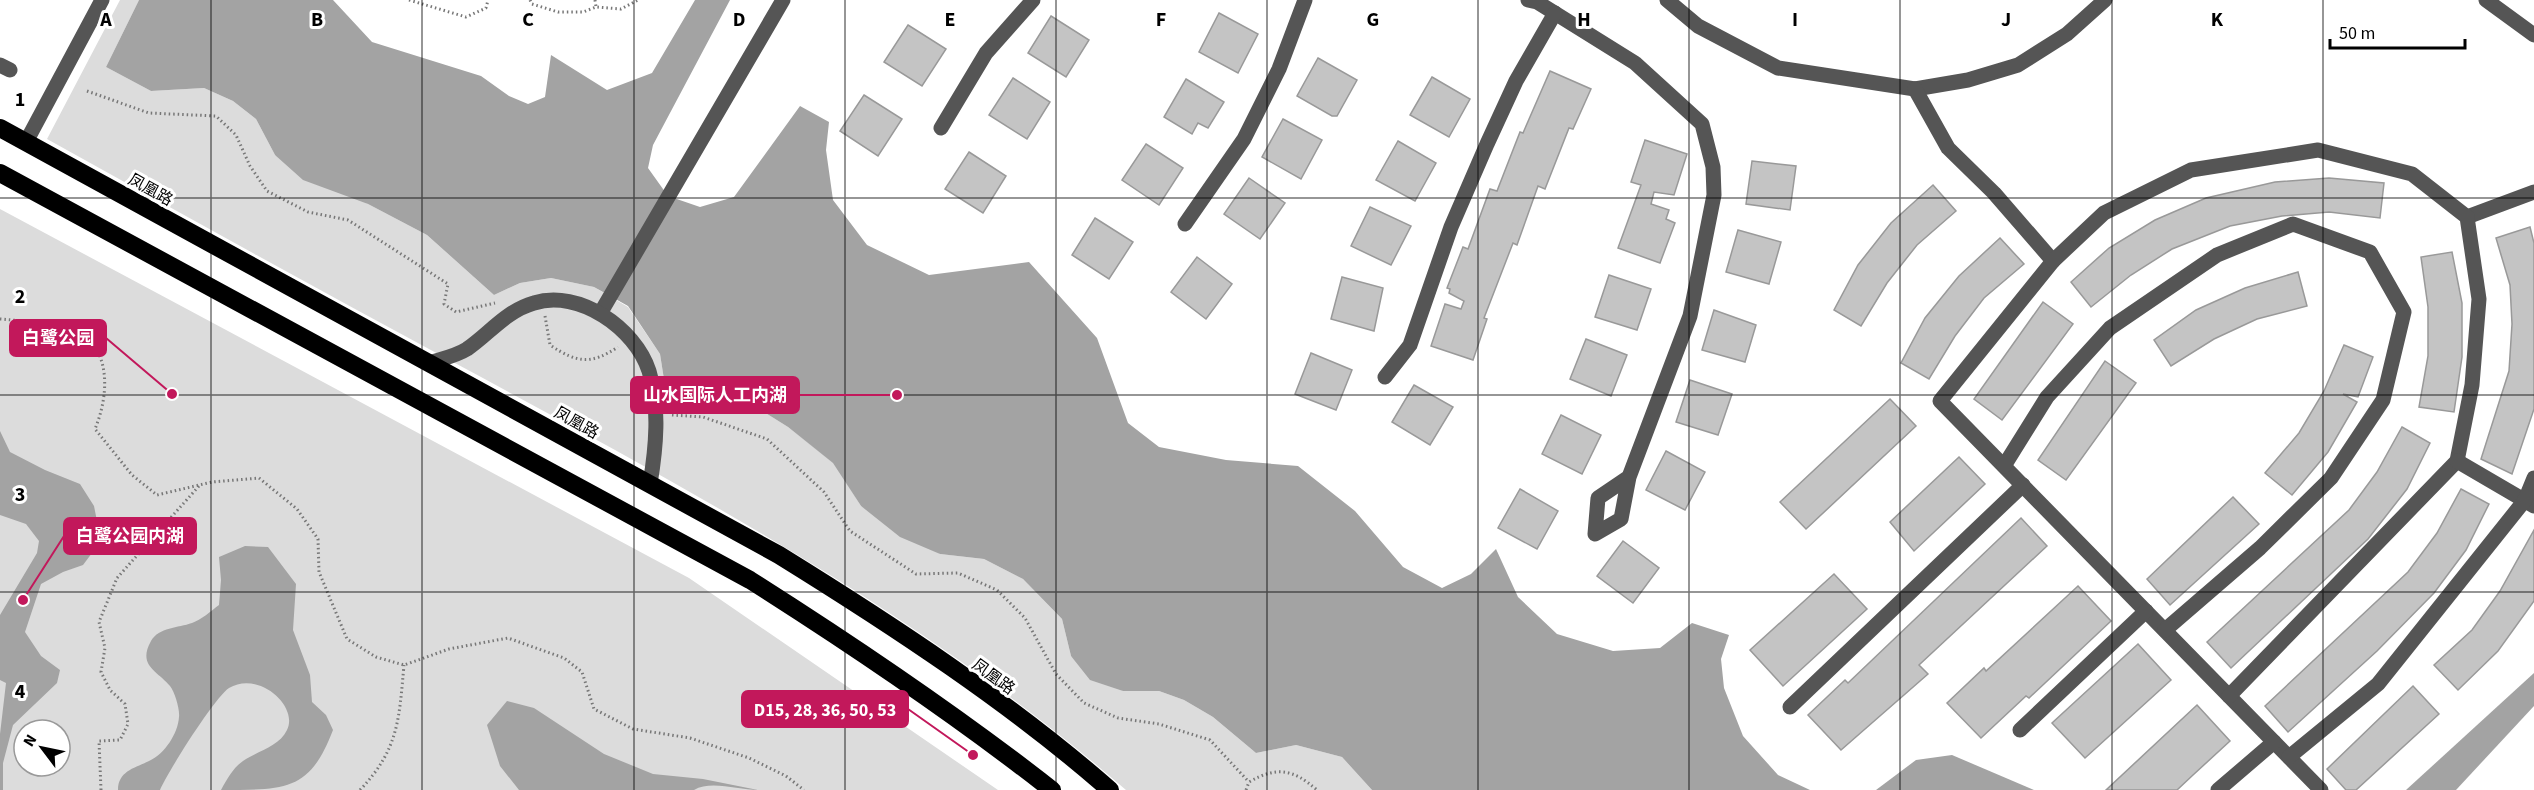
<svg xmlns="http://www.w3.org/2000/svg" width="2534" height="790" viewBox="0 0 2534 790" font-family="'Source Sans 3','Noto Sans SC',sans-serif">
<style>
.green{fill:#dcdcdc;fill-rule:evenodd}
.water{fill:#a3a3a3}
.building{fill:#c4c4c4;stroke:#999;stroke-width:1.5}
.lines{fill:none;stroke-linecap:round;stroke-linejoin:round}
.path{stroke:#777;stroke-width:3;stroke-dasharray:1.5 3;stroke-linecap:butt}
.minor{stroke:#555;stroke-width:15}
.highway{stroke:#000;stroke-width:18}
.grid{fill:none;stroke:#000;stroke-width:1.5;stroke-opacity:0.55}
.labels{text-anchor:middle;stroke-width:6;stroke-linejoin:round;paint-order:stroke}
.street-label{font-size:16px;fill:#000;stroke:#fff}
.grid-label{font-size:20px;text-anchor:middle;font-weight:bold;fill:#000;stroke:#fff;stroke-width:6;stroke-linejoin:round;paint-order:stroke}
.leader{fill:none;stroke:#c2185b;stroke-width:2}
.callout-dot{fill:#c2185b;stroke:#fff;stroke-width:2}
.callout{fill:#c2185b;stroke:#c2185b;stroke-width:2}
.callout-label{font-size:18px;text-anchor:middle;font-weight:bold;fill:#fff}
</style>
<rect width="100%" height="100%" fill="#fff"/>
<g class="green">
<path d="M 120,0 L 139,0 L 106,67 L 151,91 L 204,88 L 233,101 L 256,119 L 275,155 L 427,235 L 494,295 L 520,283 L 551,278 L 594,287 L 628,307 L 660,354 L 666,392 L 695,399 L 722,397 L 756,407 L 788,427 L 834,463 L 861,506 L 940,554 L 984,559 L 1023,579 L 1062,619 L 1071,656 L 1123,691 L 1159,691 L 1184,700 L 1213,717 L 1256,753 L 1296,745 L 1342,757 L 1372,790 L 1126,790 C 924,615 687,488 453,362 C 317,289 182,214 47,139 Z"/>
<path d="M 0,209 L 689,578 L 998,790 L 0,790 ZM 24,730 L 60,730 L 60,766 L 24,766 Z"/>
</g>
<g class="water">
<path d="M 139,0 L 333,0 L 372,42 L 481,76 L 509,96 L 528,104 L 545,97 L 551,55 L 607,90 L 652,73 L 695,0 L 730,0 L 653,145 L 648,168 L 668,196 L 700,207 L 734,197 L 800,106 L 829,122 L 826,150 L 833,200 L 867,245 L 929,275 L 1029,262 L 1097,338 L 1128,423 L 1159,447 L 1226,460 L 1298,466 L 1355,511 L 1403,567 L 1442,588 L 1471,574 L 1496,549 L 1518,597 L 1557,634 L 1613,651 L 1660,648 L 1692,623 L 1729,635 L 1721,659 L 1724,688 L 1743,736 L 1778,775 L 1810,790 L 1372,790 L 1342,757 L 1296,745 L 1256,753 L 1213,717 L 1184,700 L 1159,691 L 1123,691 L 1090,680 L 1071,656 L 1062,619 L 1023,579 L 984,559 L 940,554 L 900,537 L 861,506 L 833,463 L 788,427 L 756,407 L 722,397 L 695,399 L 666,392 L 660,354 L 628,306 L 594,287 L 551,278 L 520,283 L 494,295 L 427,235 L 368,204 L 303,180 L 275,155 L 256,119 L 233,101 L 204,88 L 151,91 L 106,67 Z"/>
<path d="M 0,431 L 10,452 L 45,470 L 80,484 L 94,506 L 101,541 L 83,565 L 63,572 L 41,584 L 25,632 L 41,656 L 60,670 L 57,683 L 13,725 L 3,763 L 3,790 L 0,790 L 0,734 L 6,683 L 0,680 L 0,615 L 37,553 L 39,541 L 26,524 L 0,515 Z"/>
<path d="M 245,546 L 268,547 L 296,584 L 293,630 L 310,675 L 312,702 L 326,715 L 333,730 C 310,790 288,790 221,790 C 227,779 233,768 243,761 C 257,751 279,747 287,730 C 299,706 258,670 229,688 C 215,697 167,773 160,790 L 118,790 C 118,771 135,768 149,761 C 165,754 178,733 179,717 C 180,710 175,692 170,686 C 158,671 137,666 151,641 C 159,627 178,628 192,623 C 201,620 211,611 219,605 L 221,580 L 219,557 Z"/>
<path d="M 2534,673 L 2534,706 L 2456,790 L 2406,790 Z"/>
<path d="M 507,701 L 534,708 L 604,754 L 653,774 L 703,779 L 758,790 C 738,790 711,780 694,790 L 519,790 L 500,766 L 487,725 Z"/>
<path d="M 1952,755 L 2034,790 L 1876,790 L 1916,760 Z"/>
</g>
<g class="building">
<path d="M 1219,13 L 1258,34 L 1238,73 L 1199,52 Z"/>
<path d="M 1051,16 L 1089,40 L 1066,77 L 1028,53 Z"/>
<path d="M 908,25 L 946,49 L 922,86 L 884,62 Z"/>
<path d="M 1318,58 L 1357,80 L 1337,116 L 1332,116 L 1297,96 Z"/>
<path d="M 1550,71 L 1591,89 L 1573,129 L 1569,128 L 1545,189 L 1538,186 L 1517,245 L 1513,243 L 1484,318 L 1487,319 L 1473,360 L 1431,346 L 1445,304 L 1461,309 L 1464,301 L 1449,293 L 1450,289 L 1447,288 L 1463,247 L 1468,249 L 1490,189 L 1497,191 L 1520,132 L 1523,133 Z"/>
<path d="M 1432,77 L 1470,99 L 1449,137 L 1410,115 Z"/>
<path d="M 1013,78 L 1050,102 L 1027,139 L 989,115 Z"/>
<path d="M 1186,79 L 1224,102 L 1208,128 L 1198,123 L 1192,134 L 1164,117 Z"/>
<path d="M 864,95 L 902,119 L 878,156 L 840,131 Z"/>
<path d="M 1283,119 L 1322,140 L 1301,179 L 1262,157 Z"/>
<path d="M 1645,140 L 1687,154 L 1674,195 L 1654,192 L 1651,204 L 1669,210 L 1666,219 L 1675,223 L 1660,263 L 1618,248 L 1641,185 L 1631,182 Z"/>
<path d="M 1398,141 L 1436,163 L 1415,201 L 1376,180 Z"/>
<path d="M 1146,144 L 1183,168 L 1159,205 L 1122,180 Z"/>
<path d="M 969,152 L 1006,176 L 983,213 L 945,189 Z"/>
<path d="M 1752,161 L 1796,166 L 1790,210 L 1746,204 Z"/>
<path d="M 1249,178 L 1285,203 L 1260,239 L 1224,214 Z"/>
<path d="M 2329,178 L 2384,183 L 2380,218 L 2329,212 L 2282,216 L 2230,226 L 2172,249 L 2131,275 L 2091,307 L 2071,282 L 2109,248 L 2155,220 L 2206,198 L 2275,182 Z"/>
<path d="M 1933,185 L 1956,211 L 1917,245 L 1887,283 L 1861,326 L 1834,310 L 1858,265 L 1891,223 Z"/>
<path d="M 1370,207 L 1411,226 L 1391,265 L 1351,246 Z"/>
<path d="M 1095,218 L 1133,242 L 1109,279 L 1072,255 Z"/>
<path d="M 2530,227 L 2534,243 L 2534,409 L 2512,474 L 2481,459 L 2509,371 L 2512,324 L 2510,285 L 2496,238 Z"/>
<path d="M 1738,230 L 1781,242 L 1769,284 L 1726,272 Z"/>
<path d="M 2000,238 L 2024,264 L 1984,298 L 1955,336 L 1929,379 L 1901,363 L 1925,318 L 1959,276 Z"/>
<path d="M 2452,252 L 2462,303 L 2462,357 L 2454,412 L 2419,407 L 2428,356 L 2428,307 L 2421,257 Z"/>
<path d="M 1197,257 L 1232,284 L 1206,319 L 1171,292 Z"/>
<path d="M 2298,272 L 2307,306 L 2257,319 L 2214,339 L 2171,366 L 2154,340 L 2196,310 L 2245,288 Z"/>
<path d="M 1609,275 L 1651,289 L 1637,330 L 1595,317 Z"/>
<path d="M 1342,277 L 1383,288 L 1374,331 L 1331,319 Z"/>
<path d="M 2043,302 L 2073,324 L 2002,420 L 1974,399 Z"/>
<path d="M 1714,310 L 1756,325 L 1745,362 L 1702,350 Z"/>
<path d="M 1586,339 L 1627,355 L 1611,396 L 1570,379 Z"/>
<path d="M 2344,345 L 2373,357 L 2358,397 L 2343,394 L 2357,402 L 2328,452 L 2292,495 L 2265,473 L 2299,433 L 2324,391 Z"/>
<path d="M 1311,353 L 1352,370 L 1336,410 L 1295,394 Z"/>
<path d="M 2105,361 L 2136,383 L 2066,480 L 2038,460 Z"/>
<path d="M 1690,380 L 1732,394 L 1718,435 L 1676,422 Z"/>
<path d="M 1414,385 L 1453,407 L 1430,445 L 1392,422 Z"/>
<path d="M 1890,399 L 1916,426 L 1806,529 L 1780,502 Z"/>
<path d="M 1561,415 L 1601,435 L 1582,474 L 1542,454 Z"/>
<path d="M 2402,427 L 2430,443 L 2407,489 L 2368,539 L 2231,668 L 2207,642 L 2349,510 L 2377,472 Z"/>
<path d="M 1666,451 L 1705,472 L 1685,510 L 1646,490 Z"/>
<path d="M 1959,457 L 1985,484 L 1914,551 L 1890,522 Z"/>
<path d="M 1520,489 L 1558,511 L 1537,549 L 1498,528 Z"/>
<path d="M 2461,489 L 2489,504 L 2466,550 L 2434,593 L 2377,651 L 2288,732 L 2265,706 L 2408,572 L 2437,533 Z"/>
<path d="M 2233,497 L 2259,524 L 2170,605 L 2147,579 Z"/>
<path d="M 2021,518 L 2047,546 L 1919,665 L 1928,674 L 1841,750 L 1808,715 L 1845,680 L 1848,683 Z"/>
<path d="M 2534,530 L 2534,601 L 2498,651 L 2458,690 L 2434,665 L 2472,630 L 2500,591 Z"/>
<path d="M 1623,541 L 1659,568 L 1633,603 L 1597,576 Z"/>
<path d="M 1834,574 L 1867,609 L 1783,686 L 1750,650 Z"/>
<path d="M 2078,586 L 2111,621 L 2029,698 L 2026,696 L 1981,738 L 1947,703 L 1984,668 L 1986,671 Z"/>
<path d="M 2138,644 L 2171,680 L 2085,758 L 2052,723 Z"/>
<path d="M 2413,686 L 2439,714 L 2356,790 L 2346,790 L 2327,769 Z"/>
<path d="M 2197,705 L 2230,741 L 2193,775 L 2177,790 L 2106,790 Z"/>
</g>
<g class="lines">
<g class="path">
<path d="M 409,0 L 466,17 L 486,8 L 488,0"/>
<path d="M 530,0 L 532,4 L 558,12 L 583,12 L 596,7 L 621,9 L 638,0"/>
<path d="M 595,0 L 596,7"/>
<path d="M 87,91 L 149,113 L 216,116 L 236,135 L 250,166 L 267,191 L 308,212 L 348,220 L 448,284 L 444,304 L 456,312 L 495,303"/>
<path d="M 545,316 L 550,345 C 577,363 591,365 618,347"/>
<path d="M 0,319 C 15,320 75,326 85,335 C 112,359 107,400 95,429 L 132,475 L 157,495 L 212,482 L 259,478 L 297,509 L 318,539 L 319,572 L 347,639 L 376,657 L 404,665 L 449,649 L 508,638 L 564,658 L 582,672 L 594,709 L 633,729 L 690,738 L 749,758 L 786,776 L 804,790"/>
<path d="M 672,415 L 703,417 L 767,439 L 824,492 L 850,531 L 916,574 L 958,573 L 997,590 L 1025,618 L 1056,674 L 1084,703 L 1118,718 L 1159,724 L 1210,740 L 1249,782"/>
<path d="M 101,790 L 99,741 L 120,740 L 128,724 L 125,704 L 110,690 L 101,672 L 105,648 L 99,622 L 117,578 L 199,486"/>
<path d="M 360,790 C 399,749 399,719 404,665"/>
<path d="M 1246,790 L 1249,782 C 1277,766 1293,769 1317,790"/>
</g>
<g class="minor">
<path d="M 1528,0 L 1537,2 L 1635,63 L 1702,124 L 1713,167 L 1714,195 L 1690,316 L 1629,477 L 1621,519 L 1595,534 L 1598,498 L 1629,477"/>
<path d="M 1667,0 L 1698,26 L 1778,68 L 1915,89 L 1968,80 L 2018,65 L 2067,34 L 2105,0"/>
<path d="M 2486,0 L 2534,35"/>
<path d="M 0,65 L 10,70"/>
<path d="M 1915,89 L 1948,148 L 1994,193 L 2053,261 L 1940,401 L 2321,790"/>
<path d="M 941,128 L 986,53 L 1033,0"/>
<path d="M 26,142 L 102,0"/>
<path d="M 2467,217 L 2534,192"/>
<path d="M 1185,224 L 1244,139 L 1279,69 L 1305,0"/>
<path d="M 2053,261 L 2104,213 L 2191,170 L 2318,150 L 2412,174 L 2467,217 L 2479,299 L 2472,385 L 2457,461 L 2229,696"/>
<path d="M 601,312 L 783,0"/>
<path d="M 429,363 C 441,359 456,356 467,349 C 490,333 506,311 534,303 C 579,289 635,328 649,371 C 660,407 656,448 650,484"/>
<path d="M 1385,377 L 1410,345 L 1451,227 L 1487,144 L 1516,81 L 1555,13"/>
<path d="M 2457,461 L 2534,506"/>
<path d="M 2004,466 L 2047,397 L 2110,328 L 2217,255 L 2293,224 L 2370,252 L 2404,312 L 2383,400 L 2331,478 L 2260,548 L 2165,630"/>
<path d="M 1790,707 L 2023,485"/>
<path d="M 2020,730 L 2146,611"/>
<path d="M 2289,757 L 2378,684 L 2525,500 L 2534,478"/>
<path d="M 2218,790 L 2274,742"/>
</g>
<g class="highway">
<path d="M 0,128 L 779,555 C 892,625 1011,703 1110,790"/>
<path d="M 0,173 L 750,580 C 854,646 955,714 1052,790"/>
</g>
</g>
<path class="grid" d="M 211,0 L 211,790M 422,0 L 422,790M 634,0 L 634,790M 845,0 L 845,790M 1056,0 L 1056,790M 1267,0 L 1267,790M 1478,0 L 1478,790M 1689,0 L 1689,790M 1900,0 L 1900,790M 2112,0 L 2112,790M 2323,0 L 2323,790M 0,198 L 2534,198M 0,395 L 2534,395M 0,592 L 2534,592"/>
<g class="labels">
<g class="street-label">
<text transform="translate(151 189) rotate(29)" y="6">凤凰路</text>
<text transform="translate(577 422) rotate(29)" y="6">凤凰路</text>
<text transform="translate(994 676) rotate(36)" y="6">凤凰路</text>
</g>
</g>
<g class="grid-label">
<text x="106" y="26">A</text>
<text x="317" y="26">B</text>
<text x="528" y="26">C</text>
<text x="739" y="26">D</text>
<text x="950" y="26">E</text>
<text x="1161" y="26">F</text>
<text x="1373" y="26">G</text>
<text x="1584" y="26">H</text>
<text x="1795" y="26">I</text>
<text x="2006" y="26">J</text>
<text x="2217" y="26">K</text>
<text x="20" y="106">1</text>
<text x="20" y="303">2</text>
<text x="20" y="501">3</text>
<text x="20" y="698">4</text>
</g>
<path class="leader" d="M172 394L106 338M897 395L799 395M23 600L64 536M973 755L908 709"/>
<g class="callout-dot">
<circle cx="172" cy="394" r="6"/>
<circle cx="897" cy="395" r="6"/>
<circle cx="23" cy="600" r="6"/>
<circle cx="973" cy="755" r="6"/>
</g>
<g class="callout">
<rect x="10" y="320" width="96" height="36" rx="6"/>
<rect x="631" y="377" width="168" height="36" rx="6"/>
<rect x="64" y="518" width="132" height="36" rx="6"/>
<rect x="742" y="691" width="166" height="36" rx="6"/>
</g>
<g class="callout-label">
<text x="58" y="344">白鹭公园</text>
<text x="715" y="401">山水国际人工内湖</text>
<text x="130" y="542">白鹭公园内湖</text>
<text x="825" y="716">D15, 28, 36, 50, 53</text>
</g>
<g transform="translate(42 748) rotate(302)"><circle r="28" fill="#ffffff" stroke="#999999" stroke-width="1.5"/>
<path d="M0-4.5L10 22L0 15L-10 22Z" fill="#000000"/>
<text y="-9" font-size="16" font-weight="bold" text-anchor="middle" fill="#000000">N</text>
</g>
<path d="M2330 39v9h135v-9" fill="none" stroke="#000000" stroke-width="3"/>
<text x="2339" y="39" font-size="18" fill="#000000" stroke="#ffffff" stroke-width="4.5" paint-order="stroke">50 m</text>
</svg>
